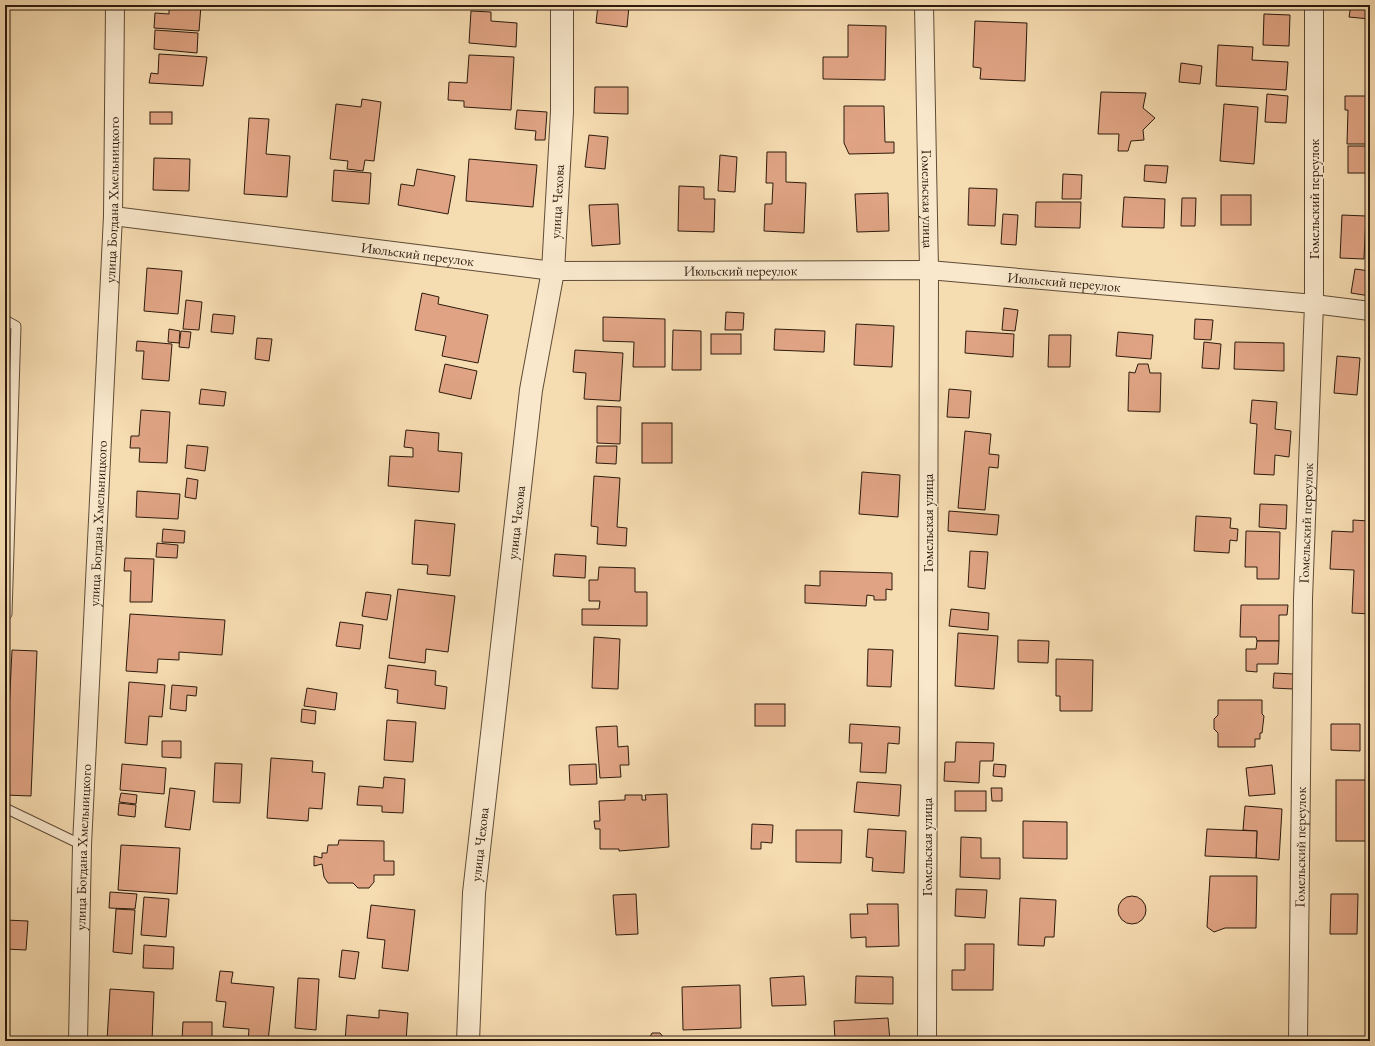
<svg xmlns="http://www.w3.org/2000/svg" width="1375" height="1046" viewBox="0 0 1375 1046" font-family="'EB Garamond',serif">
<style>
.building{fill:#e0a484;stroke:#2d1b0d}
.lines{fill:none;stroke-linecap:round;stroke-linejoin:round}
.service-casing{stroke:#5f4b36;stroke-width:11}
.minor-casing{stroke:#5f4b36;stroke-width:20}
.tertiary-casing{stroke:#5f4b36;stroke-width:24}
.service{stroke:#f9e8cc;stroke-width:9}
.minor{stroke:#f9e8cc;stroke-width:18}
.tertiary{stroke:#f9e8cc;stroke-width:22}
.labels{text-anchor:middle;stroke-width:3;stroke-linejoin:round;paint-order:stroke}
.street-label{font-size:14px;fill:#2d1b0d;stroke:#f9e8cc}
</style>
<rect width="100%" height="100%" fill="#f6dcb1"/>
<filter id="stains"><feTurbulence type="fractalNoise" baseFrequency=".005" numOctaves="4"/><feColorMatrix values="0 0 0 0 .2 0 0 0 0 .09 0 0 0 0 .02 0 0 0 .5 -.17"/></filter>
<radialGradient id="worn" r=".72"><stop offset=".6" stop-color="#630" stop-opacity="0"/><stop offset="1" stop-color="#630" stop-opacity=".3"/></radialGradient>
<g class="building">
<path d="M 169,5 L 201,5 L 199,31 L 154,28 L 155,13 L 169,14 Z"/>
<path d="M 598,5 L 639,5 L 639,7 L 629,6 L 627,27 L 596,23 Z"/>
<path d="M 1351,5 L 1370,5 L 1370,19 L 1349,17 Z"/>
<path d="M 471,11 L 491,12 L 491,21 L 517,23 L 516,47 L 469,43 Z"/>
<path d="M 1264,14 L 1290,15 L 1289,46 L 1263,45 Z"/>
<path d="M 975,21 L 1027,23 L 1025,81 L 980,79 L 981,68 L 973,67 Z"/>
<path d="M 848,25 L 886,26 L 885,80 L 823,79 L 823,57 L 848,57 Z"/>
<path d="M 155,30 L 198,33 L 197,53 L 154,49 Z"/>
<path d="M 1218,45 L 1253,47 L 1252,60 L 1288,62 L 1286,90 L 1216,86 Z"/>
<path d="M 159,54 L 207,57 L 203,86 L 149,83 L 151,73 L 158,74 Z"/>
<path d="M 469,55 L 514,57 L 511,110 L 464,107 L 464,101 L 448,100 L 449,82 L 467,83 Z"/>
<path d="M 1181,63 L 1202,66 L 1200,84 L 1179,82 Z"/>
<path d="M 595,87 L 628,87 L 628,114 L 594,113 Z"/>
<path d="M 1101,92 L 1146,93 L 1143,108 L 1155,118 L 1143,130 L 1144,140 L 1131,141 L 1128,151 L 1118,151 L 1119,134 L 1098,134 Z"/>
<path d="M 1267,94 L 1288,96 L 1286,123 L 1265,122 Z"/>
<path d="M 1345,96 L 1370,96 L 1369,144 L 1347,144 L 1348,110 L 1345,110 Z"/>
<path d="M 362,99 L 381,102 L 374,161 L 365,160 L 363,171 L 347,169 L 348,161 L 330,159 L 336,104 L 361,107 Z"/>
<path d="M 1224,104 L 1258,107 L 1254,164 L 1220,161 Z"/>
<path d="M 844,106 L 884,106 L 885,142 L 894,142 L 894,153 L 849,154 L 844,143 Z"/>
<path d="M 517,110 L 547,112 L 545,140 L 535,140 L 536,131 L 515,129 Z"/>
<rect x="150" y="112" width="22" height="12"/>
<path d="M 249,118 L 269,119 L 266,154 L 290,156 L 287,197 L 244,194 Z"/>
<path d="M 589,135 L 608,137 L 605,169 L 585,167 Z"/>
<rect x="1348" y="146" width="22" height="27"/>
<path d="M 767,152 L 786,152 L 786,182 L 806,183 L 804,233 L 764,231 L 765,204 L 772,204 L 773,183 L 766,183 Z"/>
<path d="M 720,155 L 737,157 L 735,192 L 718,191 Z"/>
<path d="M 154,158 L 190,159 L 189,191 L 153,190 Z"/>
<path d="M 469,159 L 537,165 L 533,207 L 466,201 Z"/>
<path d="M 1145,165 L 1168,166 L 1166,183 L 1144,181 Z"/>
<path d="M 417,169 L 455,176 L 448,214 L 398,205 L 401,184 L 414,186 Z"/>
<path d="M 334,170 L 371,173 L 369,204 L 332,201 Z"/>
<path d="M 1063,174 L 1082,175 L 1081,199 L 1062,199 Z"/>
<path d="M 679,186 L 704,187 L 704,199 L 715,199 L 714,232 L 678,231 Z"/>
<path d="M 969,188 L 997,189 L 995,226 L 968,225 Z"/>
<path d="M 888,193 L 889,231 L 857,232 L 855,194 Z"/>
<rect x="1221" y="195" width="30" height="30"/>
<path d="M 1124,197 L 1165,199 L 1164,228 L 1122,227 Z"/>
<path d="M 1182,198 L 1196,198 L 1195,226 L 1181,226 Z"/>
<path d="M 1036,202 L 1081,202 L 1080,228 L 1035,227 Z"/>
<path d="M 618,204 L 620,244 L 592,246 L 589,205 Z"/>
<path d="M 1003,214 L 1018,215 L 1016,245 L 1001,244 Z"/>
<path d="M 1342,215 L 1366,216 L 1364,259 L 1340,258 Z"/>
<path d="M 147,268 L 182,271 L 178,314 L 144,311 Z"/>
<path d="M 1355,269 L 1370,271 L 1370,296 L 1351,293 Z"/>
<path d="M 422,293 L 439,297 L 438,304 L 488,315 L 478,363 L 442,356 L 446,336 L 415,330 Z"/>
<path d="M 186,300 L 202,302 L 199,330 L 183,329 Z"/>
<path d="M 1004,308 L 1018,310 L 1015,331 L 1002,330 Z"/>
<path d="M 726,312 L 744,313 L 743,330 L 725,330 Z"/>
<path d="M 213,314 L 235,316 L 233,334 L 211,332 Z"/>
<path d="M 603,317 L 665,319 L 665,367 L 633,367 L 634,342 L 603,341 Z"/>
<path d="M 1195,319 L 1213,320 L 1211,340 L 1194,339 Z"/>
<path d="M 856,324 L 894,326 L 892,367 L 854,365 Z"/>
<path d="M 169,329 L 180,331 L 179,343 L 168,342 Z"/>
<path d="M 775,329 L 825,331 L 824,352 L 774,350 Z"/>
<path d="M 673,330 L 701,331 L 701,370 L 672,370 Z"/>
<path d="M 181,331 L 191,332 L 189,348 L 179,347 Z"/>
<path d="M 966,331 L 1014,334 L 1013,357 L 965,353 Z"/>
<path d="M 1118,332 L 1153,335 L 1151,359 L 1116,356 Z"/>
<rect x="711" y="334" width="30" height="20"/>
<path d="M 1049,335 L 1071,335 L 1070,367 L 1048,367 Z"/>
<path d="M 257,338 L 272,339 L 269,361 L 255,359 Z"/>
<path d="M 137,341 L 172,344 L 169,381 L 142,379 L 144,351 L 136,351 Z"/>
<path d="M 1204,342 L 1221,344 L 1219,369 L 1202,368 Z"/>
<path d="M 1235,342 L 1284,343 L 1284,371 L 1234,369 Z"/>
<path d="M 575,350 L 623,353 L 620,401 L 584,399 L 586,373 L 573,372 Z"/>
<path d="M 1337,356 L 1360,358 L 1357,395 L 1334,393 Z"/>
<path d="M 445,364 L 477,371 L 471,399 L 439,392 Z"/>
<path d="M 1138,364 L 1148,364 L 1150,373 L 1161,373 L 1160,412 L 1128,411 L 1129,372 L 1135,373 Z"/>
<path d="M 201,389 L 226,392 L 224,406 L 199,404 Z"/>
<path d="M 949,389 L 971,391 L 969,418 L 947,417 Z"/>
<path d="M 1252,400 L 1277,402 L 1275,429 L 1291,431 L 1289,457 L 1275,455 L 1274,475 L 1254,474 L 1257,424 L 1250,423 Z"/>
<path d="M 597,406 L 621,407 L 620,444 L 597,443 Z"/>
<path d="M 141,410 L 170,412 L 167,463 L 139,462 L 140,448 L 130,448 L 131,436 L 139,436 Z"/>
<rect x="642" y="423" width="30" height="40"/>
<path d="M 406,430 L 439,433 L 438,451 L 462,453 L 459,492 L 388,486 L 390,456 L 413,457 L 413,448 L 404,447 Z"/>
<path d="M 965,431 L 991,434 L 989,454 L 999,455 L 998,468 L 989,467 L 985,510 L 958,508 Z"/>
<path d="M 187,445 L 208,447 L 205,471 L 185,468 Z"/>
<path d="M 597,446 L 617,446 L 616,464 L 596,463 Z"/>
<path d="M 862,472 L 900,475 L 898,517 L 859,514 Z"/>
<path d="M 594,476 L 620,478 L 617,527 L 627,528 L 626,546 L 597,544 L 598,527 L 591,526 Z"/>
<path d="M 187,478 L 198,480 L 196,499 L 185,497 Z"/>
<path d="M 137,491 L 180,494 L 178,519 L 136,517 Z"/>
<path d="M 1260,504 L 1287,505 L 1286,529 L 1259,527 Z"/>
<path d="M 949,511 L 999,515 L 997,535 L 948,531 Z"/>
<path d="M 1196,516 L 1231,518 L 1230,528 L 1238,529 L 1237,541 L 1230,540 L 1229,553 L 1194,551 Z"/>
<path d="M 415,520 L 455,524 L 450,576 L 427,574 L 428,565 L 412,564 Z"/>
<path d="M 1353,520 L 1369,521 L 1370,614 L 1352,613 L 1354,570 L 1330,569 L 1332,531 L 1353,532 Z"/>
<path d="M 163,529 L 185,531 L 184,543 L 162,542 Z"/>
<path d="M 1246,531 L 1280,532 L 1279,579 L 1257,579 L 1257,567 L 1245,567 Z"/>
<path d="M 157,543 L 178,545 L 177,558 L 156,557 Z"/>
<path d="M 970,551 L 988,552 L 985,589 L 968,587 Z"/>
<path d="M 555,554 L 586,556 L 585,578 L 553,576 Z"/>
<path d="M 125,558 L 154,559 L 152,602 L 130,602 L 131,571 L 124,571 Z"/>
<path d="M 599,567 L 635,568 L 635,592 L 647,592 L 647,626 L 582,625 L 582,609 L 599,609 L 600,601 L 589,601 L 589,580 L 598,580 Z"/>
<path d="M 820,571 L 892,573 L 892,590 L 886,589 L 886,600 L 874,600 L 874,596 L 867,595 L 866,606 L 805,603 L 805,585 L 820,586 Z"/>
<path d="M 398,589 L 455,596 L 448,652 L 426,649 L 425,663 L 389,658 Z"/>
<path d="M 366,592 L 391,595 L 387,620 L 362,616 Z"/>
<path d="M 1241,605 L 1288,605 L 1287,615 L 1279,615 L 1279,641 L 1257,641 L 1256,637 L 1240,637 Z"/>
<path d="M 951,609 L 989,613 L 988,630 L 949,626 Z"/>
<path d="M 130,614 L 225,620 L 222,655 L 179,652 L 179,660 L 158,659 L 157,673 L 126,671 Z"/>
<path d="M 340,622 L 363,625 L 360,649 L 336,646 Z"/>
<path d="M 958,633 L 998,636 L 994,689 L 955,686 Z"/>
<path d="M 594,637 L 620,639 L 618,689 L 592,688 Z"/>
<path d="M 1018,640 L 1049,641 L 1048,663 L 1018,662 Z"/>
<path d="M 1257,641 L 1279,641 L 1278,664 L 1257,664 L 1257,672 L 1246,671 L 1246,649 L 1256,649 Z"/>
<path d="M 868,649 L 893,650 L 891,687 L 867,686 Z"/>
<path d="M 12,650 L 37,651 L 31,796 L 5,795 Z"/>
<path d="M 1056,659 L 1093,660 L 1092,711 L 1060,711 L 1060,696 L 1056,696 Z"/>
<path d="M 388,665 L 436,671 L 435,685 L 447,687 L 445,709 L 397,703 L 398,690 L 385,688 Z"/>
<path d="M 1274,673 L 1294,674 L 1293,689 L 1273,688 Z"/>
<path d="M 129,682 L 165,685 L 162,717 L 149,716 L 147,745 L 125,743 Z"/>
<path d="M 172,685 L 197,687 L 196,696 L 187,695 L 186,711 L 170,709 Z"/>
<path d="M 307,688 L 337,693 L 335,710 L 304,706 Z"/>
<path d="M 1218,700 L 1262,700 L 1262,714 L 1264,716 L 1262,733 L 1260,733 L 1260,739 L 1255,739 L 1255,747 L 1218,747 L 1218,733 L 1214,729 L 1214,719 L 1218,715 Z"/>
<rect x="755" y="704" width="30" height="22"/>
<path d="M 302,709 L 316,711 L 315,724 L 301,722 Z"/>
<path d="M 387,720 L 416,722 L 413,762 L 384,760 Z"/>
<path d="M 850,724 L 900,727 L 899,744 L 888,743 L 886,773 L 860,772 L 862,743 L 849,743 Z"/>
<path d="M 1331,724 L 1360,724 L 1360,751 L 1331,750 Z"/>
<path d="M 617,726 L 618,747 L 628,746 L 629,765 L 620,765 L 621,777 L 600,778 L 596,727 Z"/>
<path d="M 162,741 L 181,741 L 181,758 L 162,757 Z"/>
<path d="M 956,742 L 994,743 L 993,761 L 980,761 L 979,783 L 944,781 L 945,762 L 955,762 Z"/>
<path d="M 271,758 L 313,761 L 312,772 L 325,773 L 322,809 L 309,808 L 308,821 L 267,818 Z"/>
<path d="M 215,763 L 242,764 L 240,803 L 213,802 Z"/>
<path d="M 122,764 L 166,768 L 164,794 L 120,790 Z"/>
<path d="M 596,764 L 597,784 L 570,785 L 569,765 Z"/>
<path d="M 994,764 L 1006,765 L 1005,777 L 993,776 Z"/>
<path d="M 1272,765 L 1275,794 L 1249,796 L 1246,768 Z"/>
<path d="M 384,777 L 405,779 L 403,813 L 382,812 L 382,806 L 357,805 L 359,786 L 383,788 Z"/>
<rect x="1336" y="780" width="34" height="61"/>
<path d="M 857,782 L 901,785 L 899,816 L 854,812 Z"/>
<path d="M 170,788 L 195,791 L 190,830 L 165,827 Z"/>
<path d="M 991,788 L 1002,788 L 1002,801 L 992,801 Z"/>
<rect x="955" y="791" width="31" height="20"/>
<path d="M 121,793 L 137,795 L 136,804 L 119,802 Z"/>
<path d="M 667,794 L 669,847 L 619,851 L 619,849 L 600,849 L 600,829 L 595,829 L 594,821 L 600,821 L 599,801 L 625,800 L 625,795 L 642,795 L 642,800 L 646,800 L 645,795 Z"/>
<path d="M 119,803 L 136,805 L 135,817 L 118,815 Z"/>
<path d="M 1245,806 L 1282,809 L 1279,860 L 1256,858 L 1257,831 L 1243,830 Z"/>
<path d="M 1023,821 L 1067,822 L 1067,859 L 1023,858 Z"/>
<path d="M 752,824 L 773,825 L 772,843 L 761,842 L 761,849 L 751,849 Z"/>
<path d="M 868,829 L 906,831 L 904,873 L 872,871 L 873,858 L 866,857 Z"/>
<path d="M 1207,829 L 1257,831 L 1256,858 L 1205,856 Z"/>
<path d="M 796,830 L 842,830 L 841,863 L 796,862 Z"/>
<path d="M 961,837 L 981,838 L 981,858 L 1000,858 L 1000,879 L 960,877 Z"/>
<path d="M 339,840 L 384,841 L 384,861 L 394,861 L 394,875 L 374,875 L 374,882 L 369,888 L 358,888 L 353,883 L 328,883 L 324,877 L 322,864 L 314,866 L 314,856 L 322,858 L 322,853 L 327,853 L 328,845 L 338,845 Z"/>
<path d="M 121,845 L 180,848 L 177,894 L 118,890 Z"/>
<path d="M 1210,876 L 1257,876 L 1256,928 L 1225,928 L 1214,932 L 1207,927 Z"/>
<path d="M 956,889 L 987,890 L 985,918 L 955,916 Z"/>
<path d="M 110,892 L 137,894 L 135,909 L 109,908 Z"/>
<path d="M 636,894 L 638,934 L 616,935 L 613,895 Z"/>
<path d="M 1331,894 L 1358,894 L 1357,934 L 1330,934 Z"/>
<circle cx="1132" cy="910" r="14"/>
<path d="M 144,897 L 169,899 L 166,937 L 141,935 Z"/>
<path d="M 1020,898 L 1056,900 L 1054,937 L 1045,937 L 1044,946 L 1018,945 Z"/>
<path d="M 867,904 L 898,904 L 899,946 L 866,947 L 866,937 L 851,938 L 850,914 L 868,914 Z"/>
<path d="M 371,905 L 415,910 L 408,971 L 382,968 L 385,940 L 367,938 Z"/>
<path d="M 116,909 L 135,910 L 132,954 L 113,952 Z"/>
<path d="M 5,920 L 28,921 L 26,950 L 5,949 Z"/>
<path d="M 965,944 L 994,944 L 993,990 L 952,990 L 952,970 L 965,970 Z"/>
<path d="M 144,945 L 174,947 L 173,969 L 143,968 Z"/>
<path d="M 342,950 L 359,952 L 355,979 L 339,977 Z"/>
<path d="M 220,971 L 233,972 L 231,983 L 274,987 L 268,1041 L 248,1041 L 249,1029 L 223,1027 L 226,1002 L 216,1001 Z"/>
<path d="M 804,976 L 806,1005 L 772,1006 L 770,978 Z"/>
<path d="M 856,976 L 893,977 L 893,1004 L 855,1003 Z"/>
<path d="M 298,978 L 319,979 L 316,1030 L 295,1028 Z"/>
<path d="M 740,985 L 741,1028 L 683,1030 L 682,987 Z"/>
<path d="M 110,989 L 154,992 L 152,1041 L 107,1041 Z"/>
<path d="M 379,1010 L 408,1013 L 406,1041 L 345,1041 L 347,1015 L 379,1018 Z"/>
<path d="M 888,1018 L 890,1041 L 835,1041 L 834,1021 Z"/>
<path d="M 183,1022 L 212,1022 L 212,1041 L 182,1041 Z"/>
<path d="M 652,1033 L 660,1033 L 664,1038 L 666,1038 L 666,1041 L 630,1041 L 630,1039 L 649,1039 Z"/>
<path d="M 1323,1040 L 1347,1040 L 1323,1041 Z"/>
</g>
<g class="lines">
<defs>
<g id="service">
<path d="M 5,320 L 16,326 L 7,614 L 5,614"/>
<path d="M 5,808 L 82,845"/>
</g>
<g id="minor">
<path id="s1" d="M 924,5 L 929,270 L 927,1041"/>
<path id="s2" d="M 113,216 L 553,271 L 929,270 L 1314,304 L 1370,311"/>
<path id="s3" d="M 78,1041 L 82,845 L 113,216 L 115,5"/>
<path id="s4" d="M 1298,1041 L 1303,599 L 1314,304 L 1314,5"/>
</g>
<g id="tertiary">
<path id="s5" d="M 468,1041 L 474,893 L 531,390 L 553,271 L 562,112 L 562,5"/>
</g>
</defs>
<use href="#service" class="service-casing"/>
<use href="#minor" class="minor-casing"/>
<use href="#tertiary" class="tertiary-casing"/>
<use href="#service" class="service"/>
<use href="#minor" class="minor"/>
<use href="#tertiary" class="tertiary"/>
</g>
<g class="labels">
<g class="street-label">
<text dy="5" stroke="none"><textPath href="#s3" startOffset="842">улица Богдана Хмельницкого</textPath></text>
<text dy="5" stroke="none"><textPath href="#s1" startOffset="194">Гомельская улица</textPath></text>
<text transform="translate(1314 199) rotate(-90)" y="5">Гомельский переулок</text>
<text dy="5" stroke="none"><textPath href="#s5" startOffset="845">улица Чехова</textPath></text>
<text dy="5" stroke="none"><textPath href="#s2" startOffset="307">Июльский переулок</textPath></text>
<text dy="5" stroke="none"><textPath href="#s2" startOffset="631">Июльский переулок</textPath></text>
<text dy="5" stroke="none"><textPath href="#s2" startOffset="955">Июльский переулок</textPath></text>
<text dy="5" stroke="none"><textPath href="#s3" startOffset="518">улица Богдана Хмельницкого</textPath></text>
<text dy="5" stroke="none"><textPath href="#s5" startOffset="521">улица Чехова</textPath></text>
<text transform="translate(928 523) rotate(-90)" y="5">Гомельская улица</text>
<text dy="5" stroke="none"><textPath href="#s4" startOffset="518">Гомельский переулок</textPath></text>
<text dy="5" stroke="none"><textPath href="#s5" startOffset="197">улица Чехова</textPath></text>
<text dy="5" stroke="none"><textPath href="#s3" startOffset="194">улица Богдана Хмельницкого</textPath></text>
<text transform="translate(927 847) rotate(-90)" y="5">Гомельская улица</text>
<text dy="5" stroke="none"><textPath href="#s4" startOffset="194">Гомельский переулок</textPath></text>
</g>
</g>
<rect width="1375" height="1046" fill="none" stroke="#f6dcb1" stroke-width="20"/>
<rect x="6" y="6" width="1363" height="1034" fill="none" stroke="#2d1b0d" stroke-width="2"/>
<rect x="10" y="10" width="1355" height="1026" fill="none" stroke="#2d1b0d"/>
<rect width="100%" height="100%" filter="url(#stains)"/>
<rect width="100%" height="100%" fill="url(#worn)"/>
</svg>
